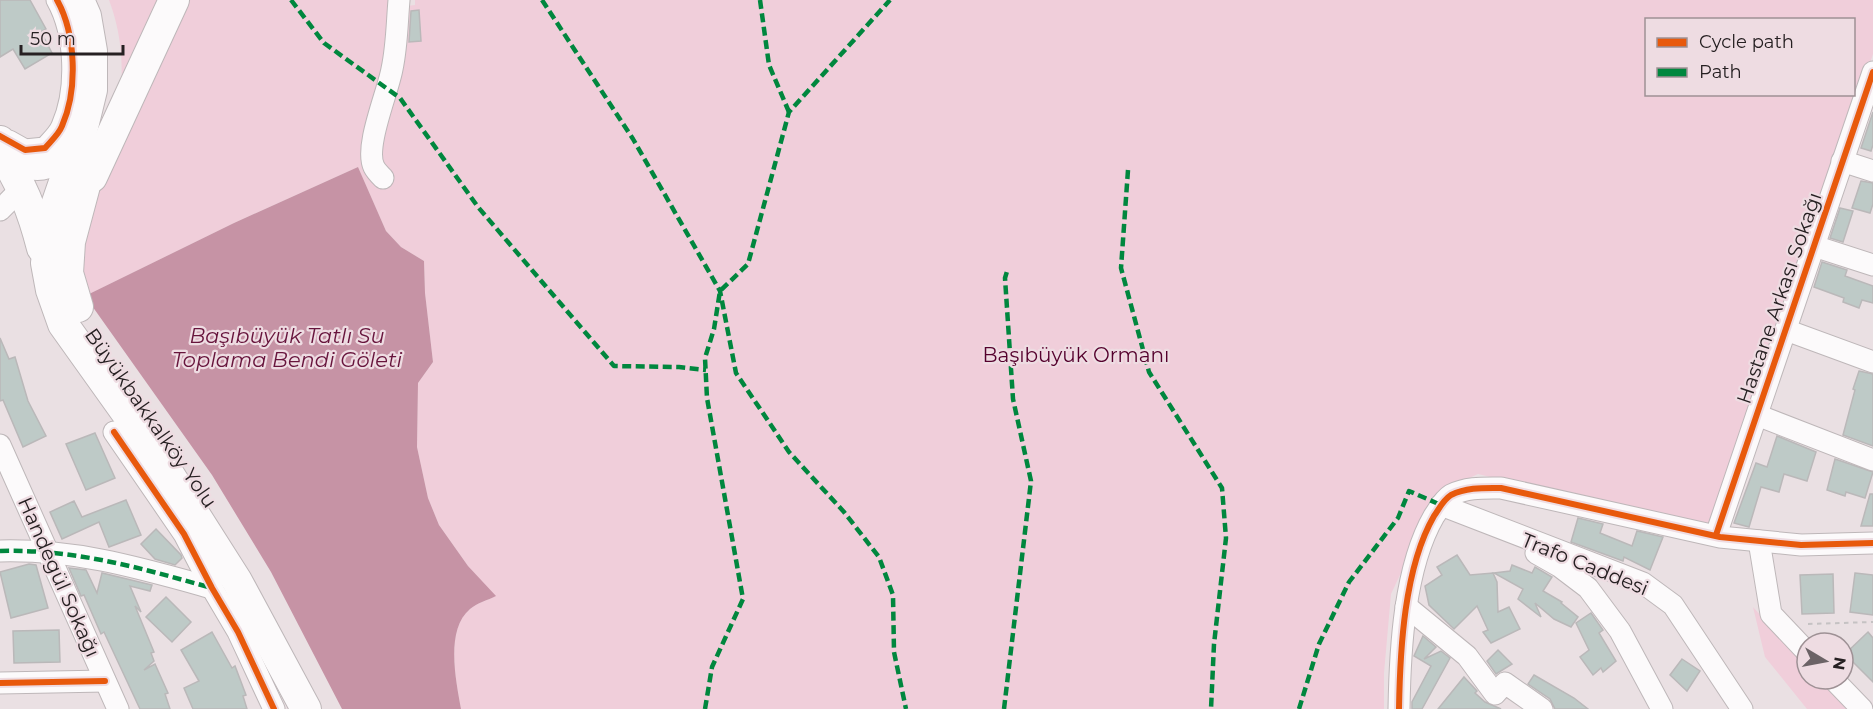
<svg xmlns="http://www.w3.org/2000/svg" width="1873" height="709" viewBox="0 0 1873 709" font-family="Montserrat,sans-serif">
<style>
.green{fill:#f0ceda;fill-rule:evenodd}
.water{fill:#c693a5}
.building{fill:#becac7;stroke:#bab8b9;stroke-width:1.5}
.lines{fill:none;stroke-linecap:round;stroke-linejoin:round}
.minor-casing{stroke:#beb7b9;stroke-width:23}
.highway-casing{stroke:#beb7b9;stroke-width:32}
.path{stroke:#c5c2c3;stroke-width:2;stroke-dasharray:4.5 4.5;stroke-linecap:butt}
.minor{stroke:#fcfafb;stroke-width:21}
.highway{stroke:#fcfafb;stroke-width:30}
.quiet{stroke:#00873e;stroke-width:4.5;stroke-dasharray:9 4.5;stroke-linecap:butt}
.cycleway-casing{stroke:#eedce2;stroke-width:10}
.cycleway{stroke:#e8590c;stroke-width:6}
.labels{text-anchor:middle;stroke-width:4.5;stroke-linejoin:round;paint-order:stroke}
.street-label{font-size:20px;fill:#262022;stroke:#eedce2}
.park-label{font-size:20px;fill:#55002d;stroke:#eedce2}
.water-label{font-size:21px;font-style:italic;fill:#67143c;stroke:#eedce2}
</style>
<rect width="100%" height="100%" fill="#eae0e3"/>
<g class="green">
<path d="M 109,0 L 166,0 L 121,99 C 123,63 122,35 109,0 Z"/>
<path d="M 180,0 L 390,0 L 391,8 L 415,5 L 415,0 L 1873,0 L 1873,54 L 1713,531 L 1478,474 L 1439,492 L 1391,594 L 1384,673 L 1384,709 L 461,709 C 456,681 445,630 470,609 C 477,603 488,600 495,596 L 468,566 L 439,525 L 428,498 L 417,447 L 418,383 L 433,362 L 425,293 L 424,261 L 401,247 L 386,231 L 358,167 L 234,223 L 85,296 L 82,243 L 97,197 ZM 1646,20 L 1854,20 L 1854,94 L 1646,94 Z"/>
<path d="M 1753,607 L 1807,666 L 1807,679 L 1819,679 L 1847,709 L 1807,709 L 1765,657 Z"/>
</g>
<path class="water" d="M 358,167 L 386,231 L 401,247 L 424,261 L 425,293 L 433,362 L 418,383 L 417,447 L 428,498 L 439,525 L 468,566 L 496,596 C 488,600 477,603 470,609 C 445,630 456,681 461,709 L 342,709 L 271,572 L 212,475 L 85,296 L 234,223 Z"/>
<g class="building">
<path d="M 0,0 L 30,0 L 46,29 L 41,32 L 52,53 L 25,69 L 13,49 L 0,57 Z"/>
<path d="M 419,10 L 421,41 L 409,42 L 411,11 Z"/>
<path d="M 1873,112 L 1873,145 L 1871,151 L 1861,148 Z"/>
<path d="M 1861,181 L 1873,183 L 1873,204 L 1870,213 L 1852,208 Z"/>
<path d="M 1840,208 L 1853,211 L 1843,242 L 1830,238 Z"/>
<path d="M 1822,262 L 1847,270 L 1845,276 L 1873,286 L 1873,303 L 1862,300 L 1859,308 L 1843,302 L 1844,298 L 1814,287 Z"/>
<path d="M 0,338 L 9,359 L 15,357 L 28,401 L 46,436 L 23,447 L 3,400 L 0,401 Z"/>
<path d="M 1859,371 L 1873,374 L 1873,446 L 1843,435 L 1855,390 L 1853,389 Z"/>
<path d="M 95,433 L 115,478 L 86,490 L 66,444 Z"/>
<path d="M 1777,436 L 1816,452 L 1807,481 L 1784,474 L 1779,492 L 1761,487 L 1749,527 L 1734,523 L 1756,463 L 1767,467 Z"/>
<path d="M 1835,459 L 1873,472 L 1865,498 L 1846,492 L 1845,496 L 1827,490 Z"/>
<path d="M 1870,494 L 1873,494 L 1873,526 L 1861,526 Z"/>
<path d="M 126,500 L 141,535 L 109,547 L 99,522 L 62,539 L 50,512 L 74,501 L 82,517 Z"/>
<path d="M 1578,518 L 1603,524 L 1600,533 L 1632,546 L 1637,531 L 1663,537 L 1650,570 L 1624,557 L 1623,561 L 1571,542 Z"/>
<path d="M 156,529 L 181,555 L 182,558 L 175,565 L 155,559 L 141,544 Z"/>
<path d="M 1457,555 L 1470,575 L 1493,573 L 1497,582 L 1498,612 L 1509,607 L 1520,629 L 1491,643 L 1483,632 L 1488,630 L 1477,606 L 1454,629 L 1429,605 L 1425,586 L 1442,575 L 1437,567 Z"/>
<path d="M 29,564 L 36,565 L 48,608 L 11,618 L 0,572 Z"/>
<path d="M 1512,565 L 1532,573 L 1535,567 L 1552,577 L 1543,591 L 1562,602 L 1561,603 L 1578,617 L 1571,627 L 1554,619 L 1535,603 L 1541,617 L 1518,599 L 1523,589 L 1494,573 L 1510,571 Z"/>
<path d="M 69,568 L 86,570 L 97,593 L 102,573 L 152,585 L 150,591 L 130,586 L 141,612 L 135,606 L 154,652 L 151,653 L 154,661 L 144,670 L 155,664 L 168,693 L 165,694 L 170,709 L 140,709 L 104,632 L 101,634 L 84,595 L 81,596 Z"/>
<path d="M 1855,573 L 1873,575 L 1873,615 L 1850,612 Z"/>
<path d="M 1833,574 L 1834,613 L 1802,614 L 1800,575 Z"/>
<path d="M 166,597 L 191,622 L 172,642 L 146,617 Z"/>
<path d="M 1591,613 L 1603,630 L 1599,633 L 1616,661 L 1603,672 L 1601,668 L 1593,675 L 1580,657 L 1589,650 L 1576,623 Z"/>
<path d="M 59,630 L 60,662 L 14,663 L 13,631 Z"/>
<path d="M 212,632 L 232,668 L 235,666 L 246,695 L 243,696 L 247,709 L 193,709 L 184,688 L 199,681 L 181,650 Z"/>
<path d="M 1868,632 L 1873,638 L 1873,682 L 1845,654 Z"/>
<path d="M 1423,636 L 1436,647 L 1424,659 L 1441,651 L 1450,658 L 1422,709 L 1412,709 L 1412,702 L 1431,666 L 1414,656 Z"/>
<path d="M 1498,650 L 1512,664 L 1496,674 L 1487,661 Z"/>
<path d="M 1682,659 L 1700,671 L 1687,691 L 1670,675 Z"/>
<path d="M 1534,675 L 1574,698 L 1588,709 L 1555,709 L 1550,699 L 1528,684 Z"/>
<path d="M 1464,677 L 1477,691 L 1475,693 L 1485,702 L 1501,709 L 1438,709 Z"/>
</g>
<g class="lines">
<defs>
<g id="minor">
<path d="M 9,141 L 25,150 L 45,148 C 51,141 59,134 62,126 C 78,90 76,34 57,0"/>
<path d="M 1842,161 L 1873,171"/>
<path d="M 383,178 C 380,175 376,171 374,167 C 364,147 388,92 392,69 C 397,46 397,23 399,0"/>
<path d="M 0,210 L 22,188"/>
<path d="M 1814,246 L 1873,265"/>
<path d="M 1786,330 L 1873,362"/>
<path d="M 1757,415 L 1873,460"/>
<path d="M 114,432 L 184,534 L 212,588 L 238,632 L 274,709"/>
<path d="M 0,445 L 118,709"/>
<path d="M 1441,505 L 1643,583 L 1673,605 L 1742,709"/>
<path d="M 1716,535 L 1873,72"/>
<path d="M 1759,541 L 1771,614 L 1807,652"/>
<path d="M 0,551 C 76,549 140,568 212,588"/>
<path d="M 1536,553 L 1559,566 L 1588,588 L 1620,631 L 1662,709"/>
<path d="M 1406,606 L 1467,656 L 1495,694 L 1505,683 L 1542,709"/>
<path d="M 1833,679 L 1862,709"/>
<path d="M 0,683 L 105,681"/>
<path d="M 1399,709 C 1400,650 1404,568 1434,516 C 1439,509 1443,500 1451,495 C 1467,487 1484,488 1501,488 L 1720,537 L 1801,545 L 1873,543"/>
</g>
<g id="highway">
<path d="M 79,0 L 86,16 L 92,51 L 92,90 L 83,127 L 52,217 L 46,263 L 51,290 L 63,324 L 160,460 L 237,581 L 306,709"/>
<path d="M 0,141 C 6,148 14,157 22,161 C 47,173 65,155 73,132"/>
<path d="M 0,150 C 22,185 32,209 42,248"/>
<path d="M 92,177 L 174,0"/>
<path d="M 78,307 L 68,273 L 70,242 L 94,152"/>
</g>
</defs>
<use href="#minor" class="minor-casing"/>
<use href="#highway" class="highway-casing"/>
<path class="path" d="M 1808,624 L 1873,622"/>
<use href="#minor" class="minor"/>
<use href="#highway" class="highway"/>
<g class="quiet">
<path d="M 291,0 L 324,43 L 400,98 L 478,207 L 614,366 L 679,367 L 706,370"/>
<path d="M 542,0 L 633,139 L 720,291 L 736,373 L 789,452 L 844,512 L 879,557 L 893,595 L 894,652 L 906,709"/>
<path d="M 760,0 L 769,65 L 789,112"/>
<path d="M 1128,170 L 1121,268 L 1149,372 L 1222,488 L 1226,538 L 1214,644 L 1211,709"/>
<path d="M 0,551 C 76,549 140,568 212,588"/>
<path d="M 705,709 L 712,667 L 743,599 L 707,398 L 705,358 L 714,329 L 720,291 L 748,264 L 789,112 L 890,0"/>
<path d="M 1004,709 L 1031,481 L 1013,399 L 1005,278 L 1008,268"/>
<path d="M 1299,709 L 1319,644 L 1349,582 L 1398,518 L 1409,491 L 1441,505"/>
</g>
<defs>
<g id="cycleway">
<path d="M 0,136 L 25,150 L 45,148 C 51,141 59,134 62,126 C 78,90 76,34 57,0"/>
<path d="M 114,432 L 184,534 L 212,588 L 238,632 L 274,709"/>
<path d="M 1716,535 L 1873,72"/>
<path d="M 0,683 L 105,681"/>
<path d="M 1399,709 C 1400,650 1404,568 1434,516 C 1439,509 1443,500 1451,495 C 1467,487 1484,488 1501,488 L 1720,537 L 1801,545 L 1873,543"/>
</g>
</defs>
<use href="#cycleway" class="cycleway-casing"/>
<use href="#cycleway" class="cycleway"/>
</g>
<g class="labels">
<g class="street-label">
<text transform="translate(1779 298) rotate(-71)" y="7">Hastane Arkası Sokağı</text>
<text transform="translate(151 418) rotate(55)" y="7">Büyükbakkalköy Yolu</text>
<text transform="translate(1585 564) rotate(22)" y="7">Trafo Caddesi</text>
<text transform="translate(59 577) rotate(66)" y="7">Handegül Sokağı</text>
</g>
<g class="park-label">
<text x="1076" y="362">Başıbüyük Ormanı</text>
</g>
<g class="water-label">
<text x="287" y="343">Başıbüyük Tatlı Su<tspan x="287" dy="24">Toplama Bendi Göleti</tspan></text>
</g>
</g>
<rect x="1645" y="18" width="210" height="78" fill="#eedce2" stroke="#9e9195" stroke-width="1.5"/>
<rect x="1657" y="38" width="30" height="9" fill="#e8590c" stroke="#9e9195" stroke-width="1.5"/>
<text x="1699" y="48" font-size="18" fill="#262022">Cycle path</text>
<rect x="1657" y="68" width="30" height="9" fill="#00873e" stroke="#9e9195" stroke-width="1.5"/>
<text x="1699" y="78" font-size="18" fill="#262022">Path</text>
<g transform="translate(1825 661) rotate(100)"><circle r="28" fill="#eedce2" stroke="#9e9195" stroke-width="1.5"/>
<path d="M0-4.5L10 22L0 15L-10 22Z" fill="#6b6366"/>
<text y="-9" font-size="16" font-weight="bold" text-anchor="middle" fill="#262022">N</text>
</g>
<path d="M21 45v9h102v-9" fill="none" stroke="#262022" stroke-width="3"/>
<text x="30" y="45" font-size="18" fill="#262022" stroke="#eedce2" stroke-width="4.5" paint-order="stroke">50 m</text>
</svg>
